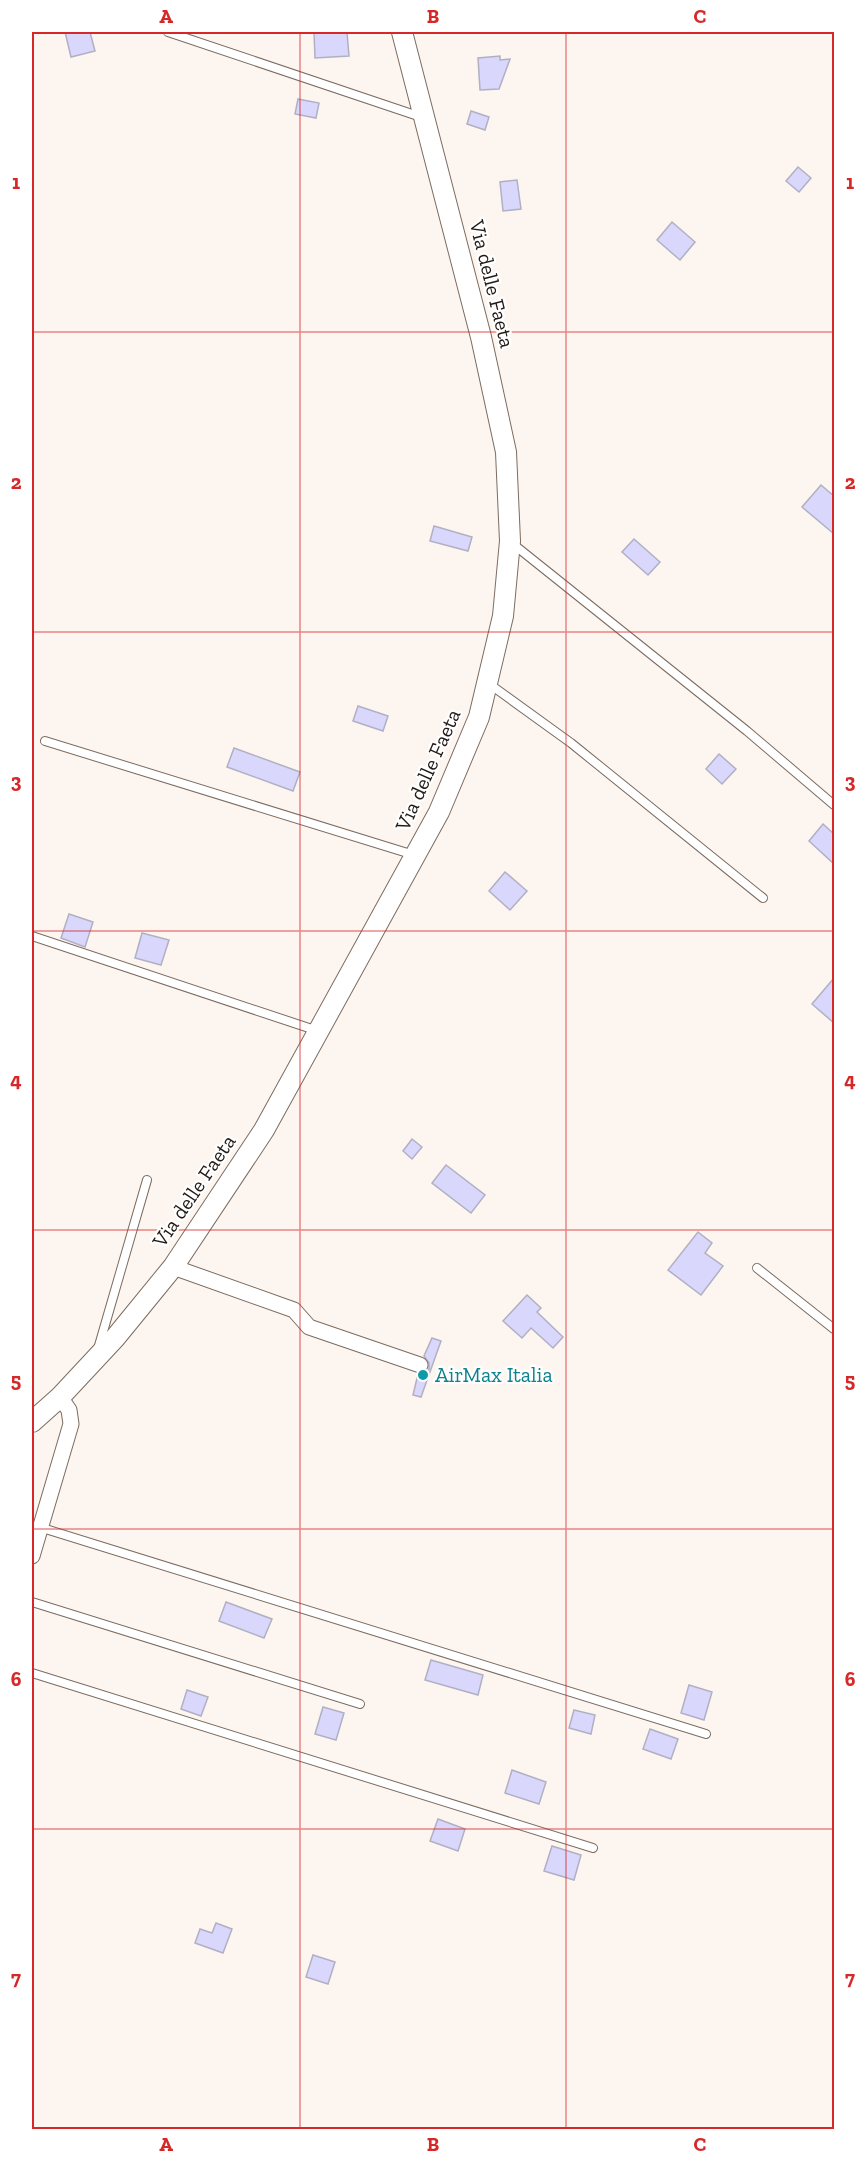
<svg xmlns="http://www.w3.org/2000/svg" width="866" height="2161" viewBox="0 0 866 2161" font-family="'Zilla Slab',serif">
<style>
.building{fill:#d9d7fc;stroke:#b1b0c3;stroke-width:1.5}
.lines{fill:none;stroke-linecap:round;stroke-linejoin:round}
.service-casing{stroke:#7c6c61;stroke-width:10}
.minor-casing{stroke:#7c6c61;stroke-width:17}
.tertiary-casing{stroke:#7c6c61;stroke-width:22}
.service{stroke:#fff;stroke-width:8}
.minor{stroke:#fff;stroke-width:15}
.tertiary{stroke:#fff;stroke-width:20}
.grid{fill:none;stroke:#d62828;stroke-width:1.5;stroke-opacity:0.55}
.culture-dot{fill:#0f9aa8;stroke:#fff;stroke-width:2}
.labels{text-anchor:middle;stroke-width:4.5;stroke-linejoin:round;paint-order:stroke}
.street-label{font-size:21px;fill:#211a16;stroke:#fff}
.culture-label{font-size:21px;fill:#0d838f;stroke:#fff;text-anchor:start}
.neatline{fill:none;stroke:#d62828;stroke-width:2}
.grid-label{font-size:20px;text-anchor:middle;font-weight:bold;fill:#d62828}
</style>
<rect width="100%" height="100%" fill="#fdf5f0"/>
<g class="building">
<path d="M 65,32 L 90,32 L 95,51 L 71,57 Z"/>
<path d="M 314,32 L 347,32 L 349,56 L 315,58 Z"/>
<path d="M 500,56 L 500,60 L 510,59 L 499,89 L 480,90 L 478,58 Z"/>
<path d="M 298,99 L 319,103 L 316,118 L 295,114 Z"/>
<path d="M 471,111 L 489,117 L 485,130 L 467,124 Z"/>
<path d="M 798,167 L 811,178 L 799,192 L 786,181 Z"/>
<path d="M 517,180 L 521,209 L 503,211 L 500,182 Z"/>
<path d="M 672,222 L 695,242 L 680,260 L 657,240 Z"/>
<path d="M 821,485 L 834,496 L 834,534 L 802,507 Z"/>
<path d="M 434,526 L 472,537 L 468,551 L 430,541 Z"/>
<path d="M 634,539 L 660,562 L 648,575 L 622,552 Z"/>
<path d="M 358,706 L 388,716 L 383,731 L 353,721 Z"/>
<path d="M 234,748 L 300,772 L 293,791 L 227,767 Z"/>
<path d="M 719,754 L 736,769 L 722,784 L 706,769 Z"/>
<path d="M 823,824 L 834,834 L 834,864 L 809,841 Z"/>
<path d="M 505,872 L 527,891 L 510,910 L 489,891 Z"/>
<path d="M 69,914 L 93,922 L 85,947 L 61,938 Z"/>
<path d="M 142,933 L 169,940 L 161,965 L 135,958 Z"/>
<path d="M 834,978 L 834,1023 L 812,1004 Z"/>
<path d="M 412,1139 L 422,1147 L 412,1159 L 403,1151 Z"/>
<path d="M 446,1165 L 485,1195 L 471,1213 L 432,1183 Z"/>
<path d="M 698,1232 L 712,1243 L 705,1253 L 723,1266 L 701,1295 L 668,1270 Z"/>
<path d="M 527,1295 L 541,1308 L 537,1312 L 563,1337 L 553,1348 L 531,1328 L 522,1338 L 503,1321 Z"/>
<path d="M 432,1338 L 441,1341 L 421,1397 L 413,1395 L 418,1374 L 426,1373 L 429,1369 L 429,1363 L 424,1356 Z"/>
<path d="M 226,1602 L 272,1619 L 264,1638 L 219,1621 Z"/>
<path d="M 431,1660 L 483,1675 L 478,1695 L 425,1680 Z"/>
<path d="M 689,1685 L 712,1692 L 704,1720 L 681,1713 Z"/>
<path d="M 187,1690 L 208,1697 L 201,1716 L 181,1709 Z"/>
<path d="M 323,1707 L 344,1713 L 336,1740 L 315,1734 Z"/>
<path d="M 574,1710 L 595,1715 L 591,1734 L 569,1728 Z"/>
<path d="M 650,1729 L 678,1739 L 671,1759 L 643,1749 Z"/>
<path d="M 512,1770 L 546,1782 L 539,1804 L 505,1793 Z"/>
<path d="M 438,1819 L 465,1829 L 458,1851 L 430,1841 Z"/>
<path d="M 552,1846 L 581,1855 L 574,1880 L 544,1871 Z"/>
<path d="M 216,1923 L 232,1929 L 223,1953 L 195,1943 L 200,1929 L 212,1933 Z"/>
<path d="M 313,1955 L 335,1962 L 328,1984 L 306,1977 Z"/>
</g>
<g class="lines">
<defs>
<g id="service">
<path d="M 168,32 L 421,117"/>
<path d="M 513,544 L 747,731 L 834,805"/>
<path d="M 488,683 L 571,743 L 763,898"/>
<path d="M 45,741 L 414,855"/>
<path d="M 32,936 L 318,1031"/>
<path d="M 757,1268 L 834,1329"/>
<path d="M 98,1349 L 147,1180"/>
<path d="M 39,1527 L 706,1734"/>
<path d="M 32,1602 L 360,1704"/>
<path d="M 32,1673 L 593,1848"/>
</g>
<g id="minor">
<path d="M 173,1267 L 294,1310 L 309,1327 L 420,1365"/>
<path d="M 32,1556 L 71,1424 L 69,1410 L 60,1397"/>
</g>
<path id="tertiary" d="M 32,1422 L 60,1397 L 115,1338 L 173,1267 L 264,1130 L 439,812 L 479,717 L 503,616 L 510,541 L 506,452 L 481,337 L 402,32"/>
</defs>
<use href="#service" class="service-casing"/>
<use href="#minor" class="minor-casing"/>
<use href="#tertiary" class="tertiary-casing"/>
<use href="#service" class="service"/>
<use href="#minor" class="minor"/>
<use href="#tertiary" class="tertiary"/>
</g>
<path class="grid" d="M 300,32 L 300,2130M 566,32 L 566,2130M 32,332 L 834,332M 32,632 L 834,632M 32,931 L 834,931M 32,1230 L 834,1230M 32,1529 L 834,1529M 32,1829 L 834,1829"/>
<circle class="culture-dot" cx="423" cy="1375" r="6"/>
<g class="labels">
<g class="street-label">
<text transform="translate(492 284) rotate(76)" y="7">Via delle Faeta</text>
<text transform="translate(428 770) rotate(-66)" y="7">Via delle Faeta</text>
<text transform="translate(194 1191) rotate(-56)" y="7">Via delle Faeta</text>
</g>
<g class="culture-label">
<text x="435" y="1382">AirMax Italia</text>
</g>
</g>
<rect width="866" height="2161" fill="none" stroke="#ffffff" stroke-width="66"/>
<rect x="33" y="33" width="800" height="2095" class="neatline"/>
<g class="grid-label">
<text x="166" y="23">A</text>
<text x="433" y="23">B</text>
<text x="700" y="23">C</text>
<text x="16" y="189">1</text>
<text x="850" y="189">1</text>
<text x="16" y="489">2</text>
<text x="850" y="489">2</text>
<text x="16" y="788">3</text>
<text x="850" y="788">3</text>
<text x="16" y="1087">4</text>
<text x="850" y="1087">4</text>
<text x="16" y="1387">5</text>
<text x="850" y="1387">5</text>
<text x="16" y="1686">6</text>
<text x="850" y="1686">6</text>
<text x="16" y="1985">7</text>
<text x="850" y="1985">7</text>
<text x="166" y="2151">A</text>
<text x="433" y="2151">B</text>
<text x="700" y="2151">C</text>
</g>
</svg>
